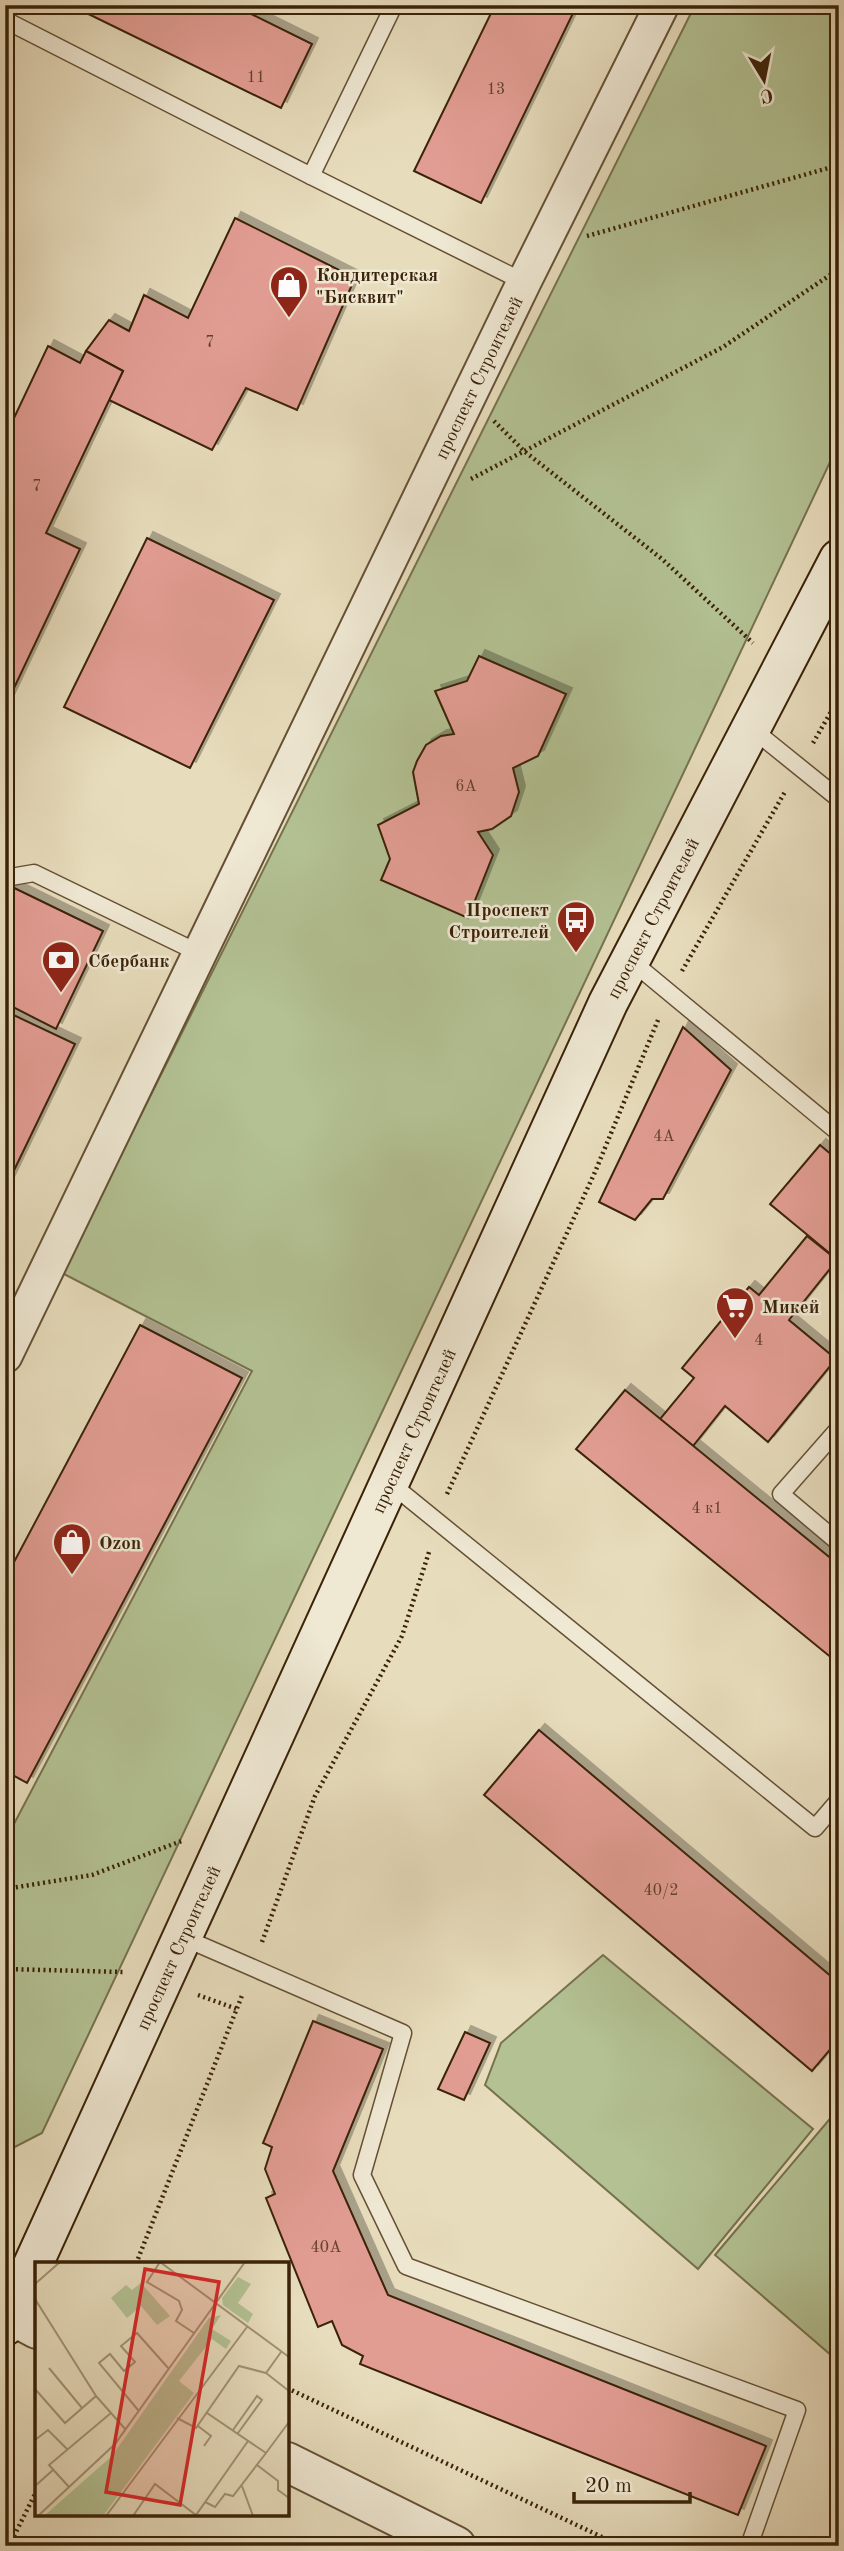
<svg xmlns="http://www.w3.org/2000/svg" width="844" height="2551" viewBox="0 0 844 2551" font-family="'Old Standard TT',serif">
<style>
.green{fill:#b3c193;stroke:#76724e;stroke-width:2}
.building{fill:#e29d93;stroke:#3a2208;stroke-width:2;filter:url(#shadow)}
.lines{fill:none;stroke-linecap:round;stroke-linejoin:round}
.service-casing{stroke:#655035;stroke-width:19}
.minor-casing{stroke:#655035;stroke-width:37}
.tertiary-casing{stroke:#655035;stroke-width:42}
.secondary-casing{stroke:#3a2208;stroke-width:42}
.path{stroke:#3a2208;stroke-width:4.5;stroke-dasharray:2 3.5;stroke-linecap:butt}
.service{stroke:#efe8d3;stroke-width:16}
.minor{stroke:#efe8d3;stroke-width:33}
.tertiary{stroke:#efe8d3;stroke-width:38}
.secondary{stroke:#efe8d3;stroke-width:38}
.labels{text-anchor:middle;stroke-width:5;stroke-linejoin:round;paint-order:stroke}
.number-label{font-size:16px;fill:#64412b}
.poi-label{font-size:19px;font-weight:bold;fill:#3a2208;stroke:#efe8d3;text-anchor:start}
.street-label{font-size:19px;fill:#3a2208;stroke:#efe8d3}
.inset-road{fill:none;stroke:#a29274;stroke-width:2}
.view{fill:#d62828;fill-opacity:0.15;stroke:#d62828;stroke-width:3.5}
.inset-edge{fill:none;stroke:#3a2208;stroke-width:3.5}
</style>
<defs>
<filter id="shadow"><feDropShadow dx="6" dy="-6" stdDeviation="0" flood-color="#0004"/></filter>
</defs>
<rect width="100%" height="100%" fill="#e7dcbc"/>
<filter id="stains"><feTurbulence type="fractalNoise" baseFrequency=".00286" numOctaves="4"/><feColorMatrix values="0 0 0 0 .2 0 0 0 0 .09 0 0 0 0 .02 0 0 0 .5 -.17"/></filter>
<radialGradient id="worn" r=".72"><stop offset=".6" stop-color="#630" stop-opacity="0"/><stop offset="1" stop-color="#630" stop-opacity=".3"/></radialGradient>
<g class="green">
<path d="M 695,5 L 839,5 L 839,443 L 42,2133 L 5,2152 L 5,1841 L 252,1371 L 62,1273 Z"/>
<path d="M 603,1955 L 813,2129 L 698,2269 L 485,2085 L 501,2043 Z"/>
<path d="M 839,2108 L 839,2362 L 715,2255 Z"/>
</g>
<g class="building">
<path d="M 70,5 L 233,5 L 312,44 L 281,108 Z"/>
<path d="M 495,5 L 577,5 L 481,203 L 414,171 Z"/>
<path d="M 235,218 L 355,278 L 297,410 L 246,388 L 212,450 L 109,400 L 123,371 L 86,351 L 109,320 L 129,331 L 144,295 L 188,318 Z"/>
<path d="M 48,346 L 80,363 L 86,351 L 123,371 L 46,533 L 80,549 L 5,707 L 5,437 Z"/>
<path d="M 147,538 L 274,600 L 190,768 L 64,707 Z"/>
<path d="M 479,656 L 566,694 L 538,756 L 513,768 L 519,792 L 511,816 L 492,829 L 478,832 L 493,855 L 468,918 L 381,880 L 390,859 L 378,825 L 419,804 L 413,772 L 417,761 L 426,745 L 441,736 L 454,734 L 435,691 L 467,681 Z"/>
<path d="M 6,884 L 103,931 L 56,1029 L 5,1003 Z"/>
<path d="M 5,1011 L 75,1044 L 5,1189 Z"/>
<path d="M 683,1027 L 731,1070 L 663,1199 L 652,1199 L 635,1220 L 599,1202 Z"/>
<path d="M 820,1145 L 839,1161 L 839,1261 L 770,1204 Z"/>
<path d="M 807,1236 L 837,1260 L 789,1320 L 836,1359 L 768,1442 L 725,1406 L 693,1446 L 660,1419 L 694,1378 L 682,1368 L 749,1287 L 759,1295 Z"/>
<path d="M 140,1325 L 242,1378 L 27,1783 L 5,1771 L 5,1579 Z"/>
<path d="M 625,1390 L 839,1565 L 839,1664 L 576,1449 Z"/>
<path d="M 539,1730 L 839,1983 L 839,2039 L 812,2071 L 484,1795 Z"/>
<path d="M 313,2021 L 383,2049 L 333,2171 L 388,2295 L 766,2446 L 738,2515 L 360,2364 L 363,2356 L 342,2345 L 332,2321 L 318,2327 L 266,2198 L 275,2194 L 265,2169 L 272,2147 L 263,2143 Z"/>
<path d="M 465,2032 L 490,2043 L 464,2100 L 438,2089 Z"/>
</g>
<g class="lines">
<defs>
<g id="service">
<path d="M 5,20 L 311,176 L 394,5"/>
<path d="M 311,176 L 524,282"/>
<path d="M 751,728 L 839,799"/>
<path d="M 5,878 L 34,873 L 201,954"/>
<path d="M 630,960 L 839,1133"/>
<path d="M 839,1428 L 781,1494 L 839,1543"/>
<path d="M 390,1483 L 815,1828 L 839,1800"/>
<path d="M 182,1937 L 403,2033 L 362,2175 L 406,2266 L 797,2410 L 749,2546"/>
</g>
<g id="minor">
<path id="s1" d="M 5,1356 L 524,282 L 662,5"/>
</g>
<g id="tertiary">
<path d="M 5,2312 L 37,2329"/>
<path d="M 287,2462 L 456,2546"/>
</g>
<g id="secondary">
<path id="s2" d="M 5,2326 L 608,1003 L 839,559"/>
</g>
</defs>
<use href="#service" class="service-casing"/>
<use href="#minor" class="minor-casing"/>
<use href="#tertiary" class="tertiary-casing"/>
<use href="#secondary" class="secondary-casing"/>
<g class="path">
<path d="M 587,236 L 839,165"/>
<path d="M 494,421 L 524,451 L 662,559 L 753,643"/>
<path d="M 471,479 L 723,347 L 839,269"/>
<path d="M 813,743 L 839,698"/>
<path d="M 682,971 L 786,790"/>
<path d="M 447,1494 L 595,1172 L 658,1020"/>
<path d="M 5,1889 L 92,1875 L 184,1840"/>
<path d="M 262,1942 L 315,1796 L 402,1636 L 430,1549"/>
<path d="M 5,1969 L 123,1972"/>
<path d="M 198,1995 L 237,2009"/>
<path d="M 136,2264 L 243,1993"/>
<path d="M 287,2388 L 621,2546"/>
<path d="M 9,2546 L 37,2490"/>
</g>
<use href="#service" class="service"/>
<use href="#minor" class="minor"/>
<use href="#tertiary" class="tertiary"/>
<use href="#secondary" class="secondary"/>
</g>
<defs>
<symbol id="shop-pin" viewBox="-11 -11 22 30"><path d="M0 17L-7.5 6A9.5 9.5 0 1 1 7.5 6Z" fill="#8f2418" stroke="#efe8d3"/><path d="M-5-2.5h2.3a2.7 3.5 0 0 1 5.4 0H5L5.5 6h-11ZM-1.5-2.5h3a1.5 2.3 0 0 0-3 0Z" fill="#fff"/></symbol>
<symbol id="bus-pin" viewBox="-11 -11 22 30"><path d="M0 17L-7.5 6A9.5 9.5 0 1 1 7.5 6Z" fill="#8f2418" stroke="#efe8d3"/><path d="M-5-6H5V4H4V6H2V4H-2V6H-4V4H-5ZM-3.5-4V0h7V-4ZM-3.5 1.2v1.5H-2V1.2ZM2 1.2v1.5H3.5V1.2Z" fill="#fff"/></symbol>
<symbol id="bank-pin" viewBox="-11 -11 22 30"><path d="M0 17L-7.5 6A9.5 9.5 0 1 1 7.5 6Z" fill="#8f2418" stroke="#efe8d3"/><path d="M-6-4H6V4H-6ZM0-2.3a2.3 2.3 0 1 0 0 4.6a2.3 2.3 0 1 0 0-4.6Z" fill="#fff"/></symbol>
<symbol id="supermarket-pin" viewBox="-11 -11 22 30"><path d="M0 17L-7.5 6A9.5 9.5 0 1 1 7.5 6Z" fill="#8f2418" stroke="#efe8d3"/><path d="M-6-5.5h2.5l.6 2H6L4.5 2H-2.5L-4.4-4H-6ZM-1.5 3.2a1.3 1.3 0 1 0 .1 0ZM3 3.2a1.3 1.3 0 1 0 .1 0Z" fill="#fff"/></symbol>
</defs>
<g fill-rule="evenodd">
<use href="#shop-pin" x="267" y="263" width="44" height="60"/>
<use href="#bus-pin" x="554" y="898" width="44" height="60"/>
<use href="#bank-pin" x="39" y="938" width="44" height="60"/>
<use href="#supermarket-pin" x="713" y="1284" width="44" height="60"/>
<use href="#shop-pin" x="50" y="1520" width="44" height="60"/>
</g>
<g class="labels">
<g class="number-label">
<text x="256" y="82">11</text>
<text x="496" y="94">13</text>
<text x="210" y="347">7</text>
<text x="37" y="491">7</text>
<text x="466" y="791">6А</text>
<text x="664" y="1141">4А</text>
<text x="759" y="1345">4</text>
<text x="707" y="1513">4 к1</text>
<text x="661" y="1895">40/2</text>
<text x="326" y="2252">40А</text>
</g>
<g class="poi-label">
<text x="316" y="281">Кондитерская<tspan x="316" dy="22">"Бисквит"</tspan></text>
<text x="549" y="916" text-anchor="end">Проспект<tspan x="549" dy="22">Строителей</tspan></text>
<text x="88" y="967">Сбербанк</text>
<text x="762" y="1313">Микей</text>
<text x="99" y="1549">Ozon</text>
</g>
<g class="street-label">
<text dy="7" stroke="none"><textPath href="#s1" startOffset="1087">проспект Строителей</textPath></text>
<text dy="7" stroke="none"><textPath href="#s2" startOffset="1550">проспект Строителей</textPath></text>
<text dy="7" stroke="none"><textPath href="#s2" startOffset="984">проспект Строителей</textPath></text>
<text dy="7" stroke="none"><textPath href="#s2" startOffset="416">проспект Строителей</textPath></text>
</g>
</g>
<g transform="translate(35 2262)">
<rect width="254" height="254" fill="#e7dcbc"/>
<path d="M 203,15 L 216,22 L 203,41 L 218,52 L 213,61 L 188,43 L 187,36 ZM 106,21 L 135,54 L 122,63 L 106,44 L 92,56 L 76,36 L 91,23 L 97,28 ZM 186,53 L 177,67 L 196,79 L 191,87 L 177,77 L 144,119 L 159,131 L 68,254 L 9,254 L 77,194 L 174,56 Z" fill="#b3c193"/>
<path class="inset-road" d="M 125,0 L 254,95M 125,0 L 112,20 L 144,39 L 147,48 L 141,59 L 159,71M 0,22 L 25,0M 0,37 L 61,134M 14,106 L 47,146M 231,111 L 254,129M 0,127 L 30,161 L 61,134 L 76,151 L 14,203 L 34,225M 103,148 L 64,101 L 75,92 L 89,109 L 100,100 L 86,84 L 102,71 L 134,107M 76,151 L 91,168M 172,151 L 231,191 L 254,160M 142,156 L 161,166 L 204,104 L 231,111 L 246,90M 163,164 L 176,174 L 169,184M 198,168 L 222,134 L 227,138 L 203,171M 0,178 L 13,168 L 32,187M 222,203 L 243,219 L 243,228 L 254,236M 0,224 L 18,208M 207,224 L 218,254M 170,240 L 180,245 L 190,232 L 198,234 L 231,191M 3,254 L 80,182 L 210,0M 71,254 L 212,65M 98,254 L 120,222 L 161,253 L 213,179"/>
<path class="view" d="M 110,7 L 184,20 L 145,243 L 71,230 Z"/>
<rect width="254" height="254" class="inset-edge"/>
</g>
<rect width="844" height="2551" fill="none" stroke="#e7dcbc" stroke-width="28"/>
<rect x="7" y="7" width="830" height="2537" fill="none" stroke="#3a2208" stroke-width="3.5"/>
<rect x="14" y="14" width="816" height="2523" fill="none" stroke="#3a2208" stroke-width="2"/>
<g transform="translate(764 80) rotate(170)" stroke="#efe8d3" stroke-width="5" paint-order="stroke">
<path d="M0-5L12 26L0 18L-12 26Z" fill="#3a2208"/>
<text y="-10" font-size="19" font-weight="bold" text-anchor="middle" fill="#3a2208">С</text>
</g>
<path d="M574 2492v10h116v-10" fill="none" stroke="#3a2208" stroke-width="3.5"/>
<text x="585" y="2492" font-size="21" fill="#3a2208" stroke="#efe8d3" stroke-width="5" paint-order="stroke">20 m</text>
<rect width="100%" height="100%" filter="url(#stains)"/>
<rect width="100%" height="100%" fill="url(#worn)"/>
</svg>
